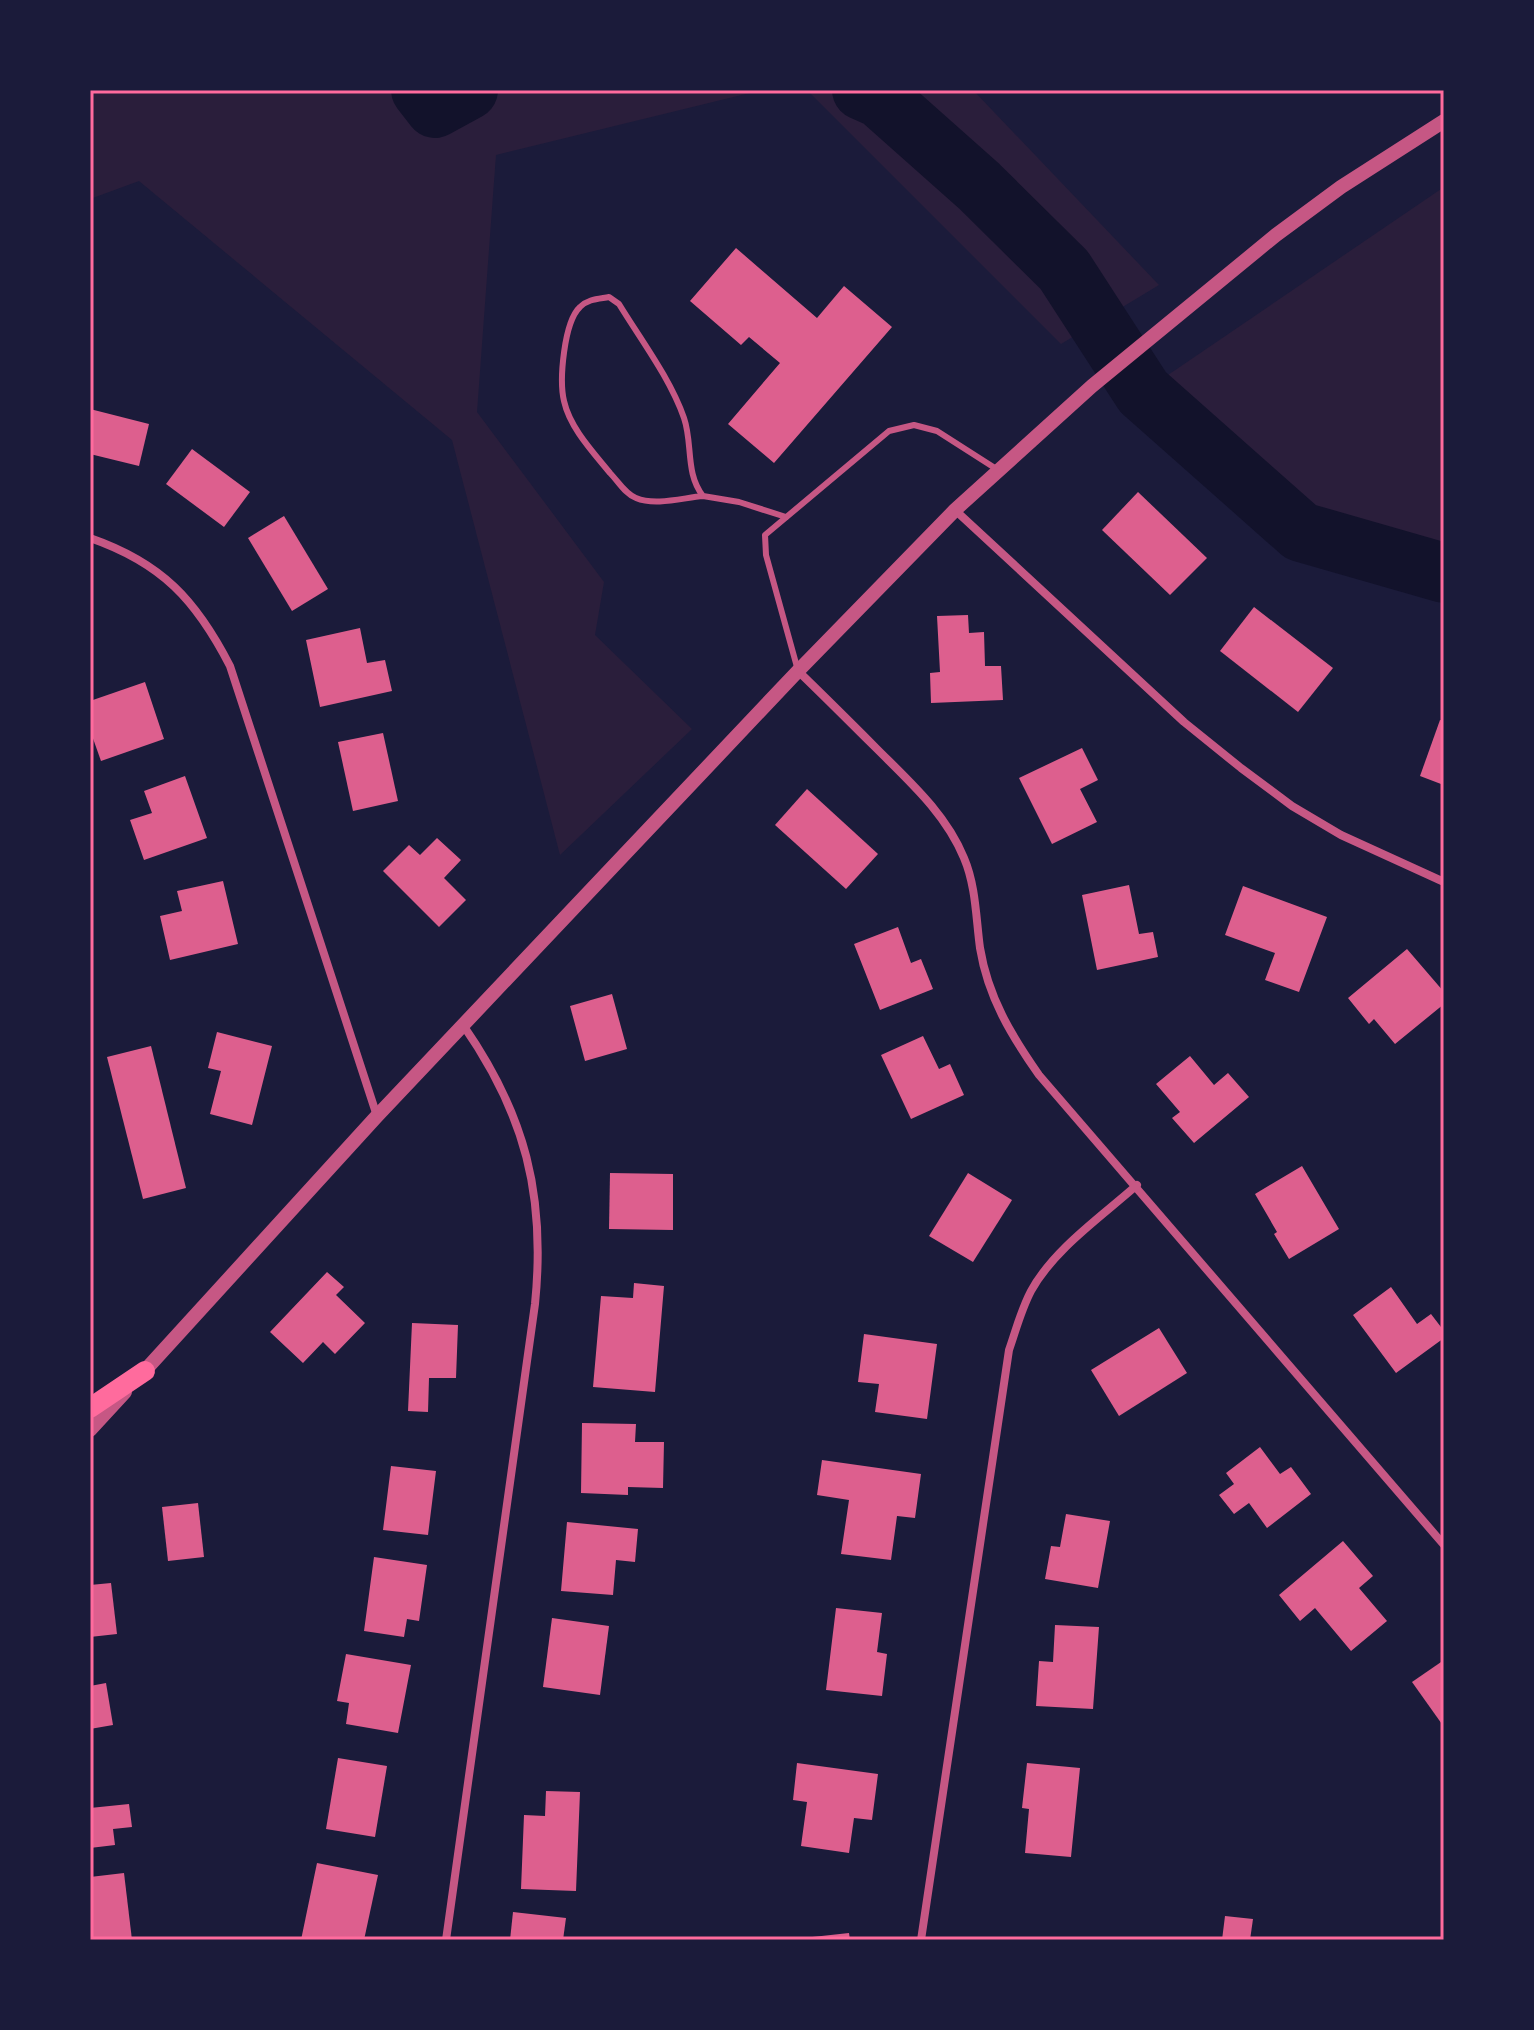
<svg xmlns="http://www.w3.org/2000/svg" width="1534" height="2030" viewBox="0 0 1534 2030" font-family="'Asap Condensed',sans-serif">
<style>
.green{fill:#2a1e3b}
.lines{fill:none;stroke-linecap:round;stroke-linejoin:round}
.river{stroke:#12122b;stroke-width:60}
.building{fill:#dd5f8e}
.service{stroke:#c65784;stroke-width:6}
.minor{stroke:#c65784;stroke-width:8}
.tertiary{stroke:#c65784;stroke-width:14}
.primary{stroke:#ff6b9d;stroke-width:20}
.neatline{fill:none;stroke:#ff6b9d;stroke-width:3}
</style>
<rect width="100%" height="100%" fill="#1b1b3a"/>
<g class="green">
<path d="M 90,90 L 762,90 L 496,155 L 477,412 L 604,582 L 595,635 L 692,729 L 560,855 L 452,440 L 139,181 L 90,199 Z"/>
<path d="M 807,90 L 973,90 L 1159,285 L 1061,344 Z"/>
<path d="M 1444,187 L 1444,573 L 1301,532 L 1143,392 Z"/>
</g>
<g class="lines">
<g class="river">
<path d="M 421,90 L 435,108 L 468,90"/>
<path d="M 862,90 L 880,98 L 979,186 L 1064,270 L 1143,392 L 1301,532 L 1444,573"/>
</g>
</g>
<g class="building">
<path d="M 736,248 L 817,318 L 844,286 L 892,327 L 774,463 L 728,424 L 780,363 L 749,337 L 741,345 L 690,301 Z"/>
<path d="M 90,409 L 149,424 L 139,466 L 90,454 Z"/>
<path d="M 192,449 L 250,492 L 224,527 L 166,484 Z"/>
<path d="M 1138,492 L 1207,558 L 1170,595 L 1102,530 Z"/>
<path d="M 284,516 L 328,589 L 292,611 L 248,538 Z"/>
<path d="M 1254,607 L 1333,668 L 1298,712 L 1220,651 Z"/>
<path d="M 968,615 L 969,633 L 984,632 L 985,666 L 1001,666 L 1003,700 L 931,703 L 930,673 L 940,672 L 937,616 Z"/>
<path d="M 360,628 L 367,663 L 385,660 L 392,691 L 320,707 L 306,640 Z"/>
<path d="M 145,682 L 164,739 L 101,761 L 90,730 L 90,701 Z"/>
<path d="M 1440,720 L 1444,721 L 1444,775 L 1441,784 L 1420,776 Z"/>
<path d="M 383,733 L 398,801 L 353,811 L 338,742 Z"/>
<path d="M 1082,748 L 1098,780 L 1080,789 L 1097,822 L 1052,844 L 1019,778 Z"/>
<path d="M 185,776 L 207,838 L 144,860 L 130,820 L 152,813 L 144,791 Z"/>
<path d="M 807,789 L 878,854 L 846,889 L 775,825 Z"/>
<path d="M 437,838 L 461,860 L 444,878 L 466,900 L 439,927 L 383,871 L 409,845 L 420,855 Z"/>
<path d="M 223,881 L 238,944 L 170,960 L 160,916 L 182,911 L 177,891 Z"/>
<path d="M 1129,885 L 1139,934 L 1153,932 L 1158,957 L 1097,970 L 1082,895 Z"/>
<path d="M 1243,886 L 1327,917 L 1299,992 L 1265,980 L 1275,953 L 1225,935 Z"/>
<path d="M 898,927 L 911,963 L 921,959 L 933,989 L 880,1010 L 854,944 Z"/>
<path d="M 1407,949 L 1444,992 L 1444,1004 L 1395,1044 L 1374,1019 L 1369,1024 L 1348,998 Z"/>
<path d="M 612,994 L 627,1049 L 585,1061 L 570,1006 Z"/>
<path d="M 217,1032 L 272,1046 L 252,1125 L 210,1114 L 221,1071 L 208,1068 Z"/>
<path d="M 923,1036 L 939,1069 L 950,1064 L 964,1095 L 911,1119 L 881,1055 Z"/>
<path d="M 151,1046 L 186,1188 L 143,1199 L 107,1057 Z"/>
<path d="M 1190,1056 L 1214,1085 L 1228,1073 L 1249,1097 L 1194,1143 L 1172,1118 L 1180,1112 L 1156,1084 Z"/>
<path d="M 1302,1166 L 1339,1229 L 1289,1259 L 1274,1234 L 1277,1232 L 1255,1194 Z"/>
<path d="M 610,1173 L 673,1174 L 673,1230 L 609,1229 Z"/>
<path d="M 968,1173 L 1012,1200 L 973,1262 L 929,1236 Z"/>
<path d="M 327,1272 L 344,1287 L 336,1295 L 365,1323 L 335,1354 L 323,1342 L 303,1363 L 270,1332 Z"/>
<path d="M 634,1283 L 664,1286 L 655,1392 L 593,1387 L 601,1296 L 633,1298 Z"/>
<path d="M 1391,1287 L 1417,1324 L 1431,1314 L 1444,1331 L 1444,1338 L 1396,1373 L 1353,1315 Z"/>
<path d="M 412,1323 L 458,1325 L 456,1378 L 429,1378 L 428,1412 L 408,1411 Z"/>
<path d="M 1159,1328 L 1187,1373 L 1119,1416 L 1091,1370 Z"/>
<path d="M 864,1334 L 937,1344 L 927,1419 L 875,1412 L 879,1384 L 858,1382 Z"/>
<path d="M 582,1423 L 636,1424 L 635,1442 L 664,1442 L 663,1488 L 628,1487 L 628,1495 L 581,1493 Z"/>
<path d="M 1260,1447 L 1280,1474 L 1291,1467 L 1311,1494 L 1267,1528 L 1249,1503 L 1234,1514 L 1219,1495 L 1234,1484 L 1226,1473 Z"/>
<path d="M 822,1460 L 921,1474 L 915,1518 L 897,1516 L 891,1560 L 841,1554 L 849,1500 L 817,1495 Z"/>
<path d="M 391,1466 L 436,1471 L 428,1535 L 383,1530 Z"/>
<path d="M 198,1503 L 204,1557 L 168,1561 L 162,1507 Z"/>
<path d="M 1066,1514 L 1110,1521 L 1098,1588 L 1045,1579 L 1051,1546 L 1060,1547 Z"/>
<path d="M 567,1522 L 638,1529 L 635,1562 L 616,1560 L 613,1595 L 561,1591 Z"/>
<path d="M 1343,1541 L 1373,1576 L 1359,1588 L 1387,1621 L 1351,1651 L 1315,1608 L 1300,1621 L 1279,1595 Z"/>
<path d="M 374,1557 L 427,1565 L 419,1621 L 407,1619 L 404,1637 L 364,1631 Z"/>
<path d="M 111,1583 L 117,1634 L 90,1637 L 90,1585 Z"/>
<path d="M 836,1608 L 882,1613 L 877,1652 L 887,1654 L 882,1696 L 826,1690 Z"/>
<path d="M 552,1618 L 609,1626 L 600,1695 L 543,1687 Z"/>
<path d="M 1055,1625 L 1099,1627 L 1093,1709 L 1036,1706 L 1039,1661 L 1053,1662 Z"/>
<path d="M 346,1654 L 411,1665 L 398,1733 L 346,1724 L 349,1703 L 337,1701 Z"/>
<path d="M 1444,1660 L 1444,1727 L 1412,1682 Z"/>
<path d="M 106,1683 L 113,1725 L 90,1729 L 90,1686 Z"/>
<path d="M 338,1758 L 387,1766 L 375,1837 L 326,1829 Z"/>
<path d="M 797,1763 L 878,1774 L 872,1820 L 854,1818 L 849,1853 L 801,1846 L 807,1802 L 793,1800 Z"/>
<path d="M 1027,1763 L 1080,1768 L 1071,1857 L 1025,1853 L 1029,1809 L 1022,1808 Z"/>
<path d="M 546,1791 L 580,1792 L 576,1891 L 521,1889 L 524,1815 L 545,1816 Z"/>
<path d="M 129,1804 L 132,1827 L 113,1829 L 115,1845 L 90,1848 L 90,1808 Z"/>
<path d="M 317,1863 L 378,1875 L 364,1940 L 301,1940 Z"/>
<path d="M 124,1873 L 132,1940 L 90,1940 L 90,1877 Z"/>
<path d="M 513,1912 L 566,1918 L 563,1940 L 510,1940 Z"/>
<path d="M 1225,1916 L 1253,1919 L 1250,1940 L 1222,1940 Z"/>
<path d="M 849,1933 L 850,1940 L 803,1940 L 803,1938 Z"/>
</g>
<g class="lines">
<g class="service">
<path d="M 703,496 C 682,498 655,506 636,498 C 625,494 618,481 610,473 C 593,452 570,428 564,401 C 559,380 564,322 580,307 C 588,299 598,299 609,297 L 619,304 C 641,340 670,378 684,418 C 693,444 685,473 703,496 L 739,502 L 786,517"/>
<path d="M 797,667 L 766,555 L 765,535 L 889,431 L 914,425 L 937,431 L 998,470"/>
</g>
<g class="minor">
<path d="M 955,510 L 1184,722 L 1241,768 L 1292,806 L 1341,835 L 1444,882"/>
<path d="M 90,538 C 162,563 196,600 230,666 L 377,1116"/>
<path d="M 798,671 C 825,697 851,723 877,749 C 910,782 946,814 964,858 C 976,886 976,919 980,948 C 988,997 1011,1035 1039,1075 L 1444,1545"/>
<path d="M 446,1940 L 535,1304 C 546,1195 525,1114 463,1025"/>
<path d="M 921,1940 L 1009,1350 C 1016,1330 1021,1310 1031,1291 C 1054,1249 1101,1217 1137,1185"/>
</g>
<g class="tertiary">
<path d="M 139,1377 L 377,1116 L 798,671 L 955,510 L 1092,386 L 1276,235 L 1341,187 L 1444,121"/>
<path d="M 90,1430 L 125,1392"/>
</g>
<path class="primary" d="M 90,1408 L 145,1371"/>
</g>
<rect width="1534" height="2030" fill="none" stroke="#1b1b3a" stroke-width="184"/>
<rect x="92" y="92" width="1350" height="1846" class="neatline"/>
</svg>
